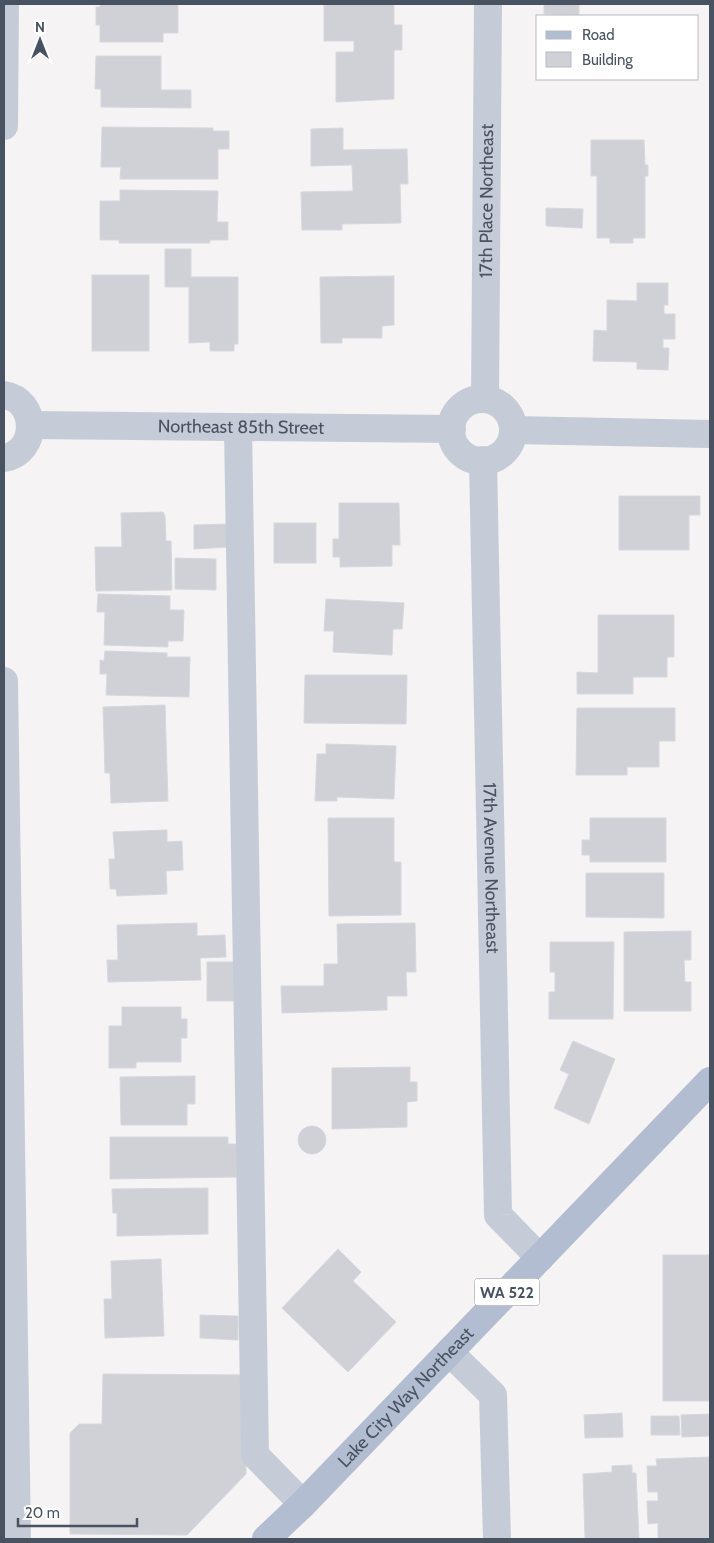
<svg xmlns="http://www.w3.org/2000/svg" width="714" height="1543" viewBox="0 0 714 1543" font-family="Cabin,sans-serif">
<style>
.building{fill:#cfd1d7;stroke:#d7d8de}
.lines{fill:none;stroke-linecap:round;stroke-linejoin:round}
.minor{stroke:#c6ccd7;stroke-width:28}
.major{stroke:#b2bdd1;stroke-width:28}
.labels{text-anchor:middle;stroke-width:4;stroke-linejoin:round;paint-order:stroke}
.shield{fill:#fff;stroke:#808690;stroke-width:1}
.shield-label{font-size:16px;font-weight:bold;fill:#495261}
.street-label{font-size:18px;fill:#495261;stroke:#fff}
</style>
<rect width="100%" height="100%" fill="#f5f3f3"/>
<g class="building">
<path d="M 100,4 L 178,4 L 178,33 L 163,33 L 163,42 L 100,42 L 100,25 L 96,25 L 96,7 L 100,7 Z"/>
<path d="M 324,4 L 394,4 L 394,25 L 402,25 L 402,50 L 394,50 L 394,99 L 336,102 L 336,52 L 354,52 L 354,41 L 324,41 Z"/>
<path d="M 544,4 L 579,4 L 579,15 L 544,14 Z"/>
<path d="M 96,56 L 161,56 L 161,90 L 191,90 L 191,108 L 101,107 L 101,89 L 95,89 Z"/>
<path d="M 102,127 L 213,128 L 213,131 L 229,131 L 229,149 L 218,149 L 218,179 L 120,179 L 121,167 L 101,167 Z"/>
<path d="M 343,128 L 343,150 L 407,149 L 408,184 L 400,184 L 401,223 L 342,224 L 342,230 L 302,230 L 301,192 L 353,191 L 352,165 L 311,166 L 311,129 Z"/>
<path d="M 591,140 L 644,140 L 645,165 L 648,165 L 648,176 L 645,176 L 645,238 L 633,238 L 633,243 L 610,243 L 610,238 L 597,238 L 597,176 L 591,176 Z"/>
<path d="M 120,190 L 218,191 L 217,222 L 228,222 L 228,240 L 210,240 L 210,243 L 119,243 L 119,240 L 100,240 L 100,201 L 120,201 Z"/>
<path d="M 546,208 L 583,209 L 582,228 L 546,226 Z"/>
<path d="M 165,249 L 191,249 L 191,277 L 238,277 L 238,344 L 234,344 L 234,351 L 210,351 L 210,342 L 189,343 L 189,287 L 165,287 Z"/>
<rect x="92" y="275" width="57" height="76"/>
<path d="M 394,276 L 394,325 L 382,326 L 382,338 L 342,338 L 342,343 L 321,343 L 320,277 Z"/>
<path d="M 637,283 L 668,283 L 668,305 L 664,305 L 664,314 L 675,314 L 675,339 L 663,339 L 663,348 L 669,348 L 668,370 L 637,369 L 637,362 L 593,361 L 594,330 L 607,331 L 607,300 L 637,301 Z"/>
<path d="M 619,496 L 700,496 L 700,515 L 689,515 L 689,550 L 619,550 Z"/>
<path d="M 339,503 L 399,503 L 400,545 L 392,545 L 392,566 L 340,567 L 340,557 L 333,557 L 333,539 L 339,539 Z"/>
<path d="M 163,512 L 165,516 L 166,541 L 171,541 L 172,590 L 96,591 L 95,547 L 122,547 L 121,513 Z"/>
<rect x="274" y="523" width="42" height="40"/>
<path d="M 229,524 L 230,547 L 194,549 L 194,525 Z"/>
<path d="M 175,558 L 216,559 L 216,590 L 175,589 Z"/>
<path d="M 98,594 L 170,596 L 170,610 L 184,610 L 183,641 L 168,641 L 168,647 L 104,645 L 105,612 L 97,612 Z"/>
<path d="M 326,599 L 404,603 L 402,629 L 393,629 L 392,655 L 333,652 L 334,631 L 324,631 Z"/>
<path d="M 598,615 L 674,615 L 674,657 L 667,657 L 667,677 L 633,677 L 633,694 L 577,694 L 577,672 L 598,673 Z"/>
<path d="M 105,651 L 167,653 L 167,657 L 190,657 L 189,697 L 106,695 L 107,674 L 100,674 L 100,660 L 104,661 Z"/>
<path d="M 305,675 L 407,675 L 406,724 L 304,723 Z"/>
<path d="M 165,705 L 168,801 L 111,803 L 110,773 L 105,773 L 103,707 Z"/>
<path d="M 577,708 L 675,708 L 675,741 L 659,741 L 659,767 L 627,767 L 627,775 L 576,775 Z"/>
<path d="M 326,744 L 396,746 L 394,799 L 337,797 L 337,801 L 315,801 L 317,754 L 326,754 Z"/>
<path d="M 328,818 L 394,818 L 394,862 L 401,862 L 401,915 L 329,916 Z"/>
<path d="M 590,818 L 666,818 L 666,862 L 590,862 L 590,855 L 582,855 L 582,840 L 590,840 Z"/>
<path d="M 167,830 L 167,842 L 182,841 L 183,870 L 166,871 L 167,894 L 117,896 L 116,889 L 110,889 L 109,859 L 115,859 L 113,832 Z"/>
<path d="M 586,873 L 664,873 L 664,918 L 586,917 Z"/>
<path d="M 197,923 L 197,936 L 225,935 L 226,957 L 200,958 L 201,980 L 108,982 L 107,960 L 118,960 L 117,925 Z"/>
<path d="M 415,923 L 416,972 L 406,972 L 407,996 L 387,996 L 387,1010 L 282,1013 L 281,986 L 324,986 L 324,964 L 338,964 L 337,924 Z"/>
<path d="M 691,931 L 691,960 L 684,960 L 685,982 L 691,982 L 691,1011 L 624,1011 L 624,932 Z"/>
<path d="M 550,942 L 614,942 L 613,1019 L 549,1019 L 549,992 L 555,992 L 555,972 L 550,972 Z"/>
<rect x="207" y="962" width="38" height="39"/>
<path d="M 122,1007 L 181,1007 L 181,1019 L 187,1019 L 187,1038 L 181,1038 L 181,1062 L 136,1062 L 136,1068 L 109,1068 L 109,1026 L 122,1026 Z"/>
<path d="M 573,1041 L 615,1059 L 589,1124 L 554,1108 L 569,1074 L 560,1070 Z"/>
<path d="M 410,1067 L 410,1082 L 417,1082 L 417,1101 L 407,1102 L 407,1127 L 332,1129 L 332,1068 Z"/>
<path d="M 195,1076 L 195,1104 L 187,1104 L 187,1125 L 121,1125 L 120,1077 Z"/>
<circle cx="312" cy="1140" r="14"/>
<path d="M 110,1137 L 228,1137 L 228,1144 L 236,1144 L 237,1177 L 110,1179 Z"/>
<path d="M 208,1188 L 208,1234 L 117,1236 L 117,1213 L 113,1213 L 112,1189 Z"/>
<path d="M 338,1249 L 361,1272 L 353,1281 L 396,1322 L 348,1372 L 282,1308 Z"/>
<rect x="663" y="1255" width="47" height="146"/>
<path d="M 161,1259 L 164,1336 L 105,1338 L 104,1299 L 112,1299 L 111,1261 Z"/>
<path d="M 200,1315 L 238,1316 L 238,1340 L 200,1338 Z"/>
<path d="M 103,1374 L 246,1375 L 246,1474 L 187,1535 L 70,1534 L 70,1433 L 79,1424 L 102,1424 Z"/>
<path d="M 622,1413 L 623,1437 L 585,1438 L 584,1415 Z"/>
<path d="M 710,1414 L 710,1436 L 682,1437 L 681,1415 Z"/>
<path d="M 651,1416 L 679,1416 L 680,1435 L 651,1435 Z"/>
<path d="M 710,1457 L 710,1539 L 658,1539 L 658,1523 L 648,1524 L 647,1501 L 658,1501 L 658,1492 L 648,1492 L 647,1466 L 657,1466 L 656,1459 Z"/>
<path d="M 632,1465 L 632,1473 L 636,1473 L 639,1539 L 585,1539 L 583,1474 L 612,1472 L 612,1466 Z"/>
</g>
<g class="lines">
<g class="minor">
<path d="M 4,126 L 5,4"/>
<path d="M 4,395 C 38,400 39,452 4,458"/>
<path id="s1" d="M 485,399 L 488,4"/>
<circle cx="482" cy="430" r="31"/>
<path id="s2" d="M 31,425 L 452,429"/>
<path d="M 238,427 L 255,1455 L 303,1504"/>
<path d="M 513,430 L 710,434"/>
<path id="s3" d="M 483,460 L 498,1215 L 540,1258"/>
<path d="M 4,681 L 17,1539"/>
<path d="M 449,1352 L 493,1395 L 497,1539"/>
</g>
<path class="major" id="s4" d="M 266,1539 L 303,1504 L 710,1081"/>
</g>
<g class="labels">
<rect class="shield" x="474.5" y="1278.5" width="65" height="27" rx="4"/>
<g class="shield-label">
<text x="507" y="1298">WA 522</text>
</g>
<g class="street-label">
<text dy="6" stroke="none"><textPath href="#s1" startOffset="198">17th Place Northeast</textPath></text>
<text dy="6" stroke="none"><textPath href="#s2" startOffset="210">Northeast 85th Street</textPath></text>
<text dy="6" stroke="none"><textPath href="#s3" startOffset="408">17th Avenue Northeast</textPath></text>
<text dy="6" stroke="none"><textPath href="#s4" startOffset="199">Lake City Way Northeast</textPath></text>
</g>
</g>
<rect width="714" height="1543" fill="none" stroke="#495261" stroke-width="10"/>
<rect x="536" y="15" width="162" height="65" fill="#ffffff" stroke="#b6bac0"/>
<rect x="546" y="31" width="25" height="8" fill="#b2bdd1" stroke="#b6bac0"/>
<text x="582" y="40" font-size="15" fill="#495261">Road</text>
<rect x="546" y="52" width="25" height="15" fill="#cfd1d7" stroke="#b6bac0"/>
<text x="582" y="65" font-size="15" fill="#495261">Building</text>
<g transform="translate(40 40)" stroke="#ffffff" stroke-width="4" paint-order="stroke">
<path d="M0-4L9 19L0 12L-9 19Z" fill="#495261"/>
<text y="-8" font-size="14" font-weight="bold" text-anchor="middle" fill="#495261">N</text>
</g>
<path d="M18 1518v8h119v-8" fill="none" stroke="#495261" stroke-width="2.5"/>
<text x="25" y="1518" font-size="15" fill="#495261" stroke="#ffffff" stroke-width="4" paint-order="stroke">20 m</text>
</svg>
